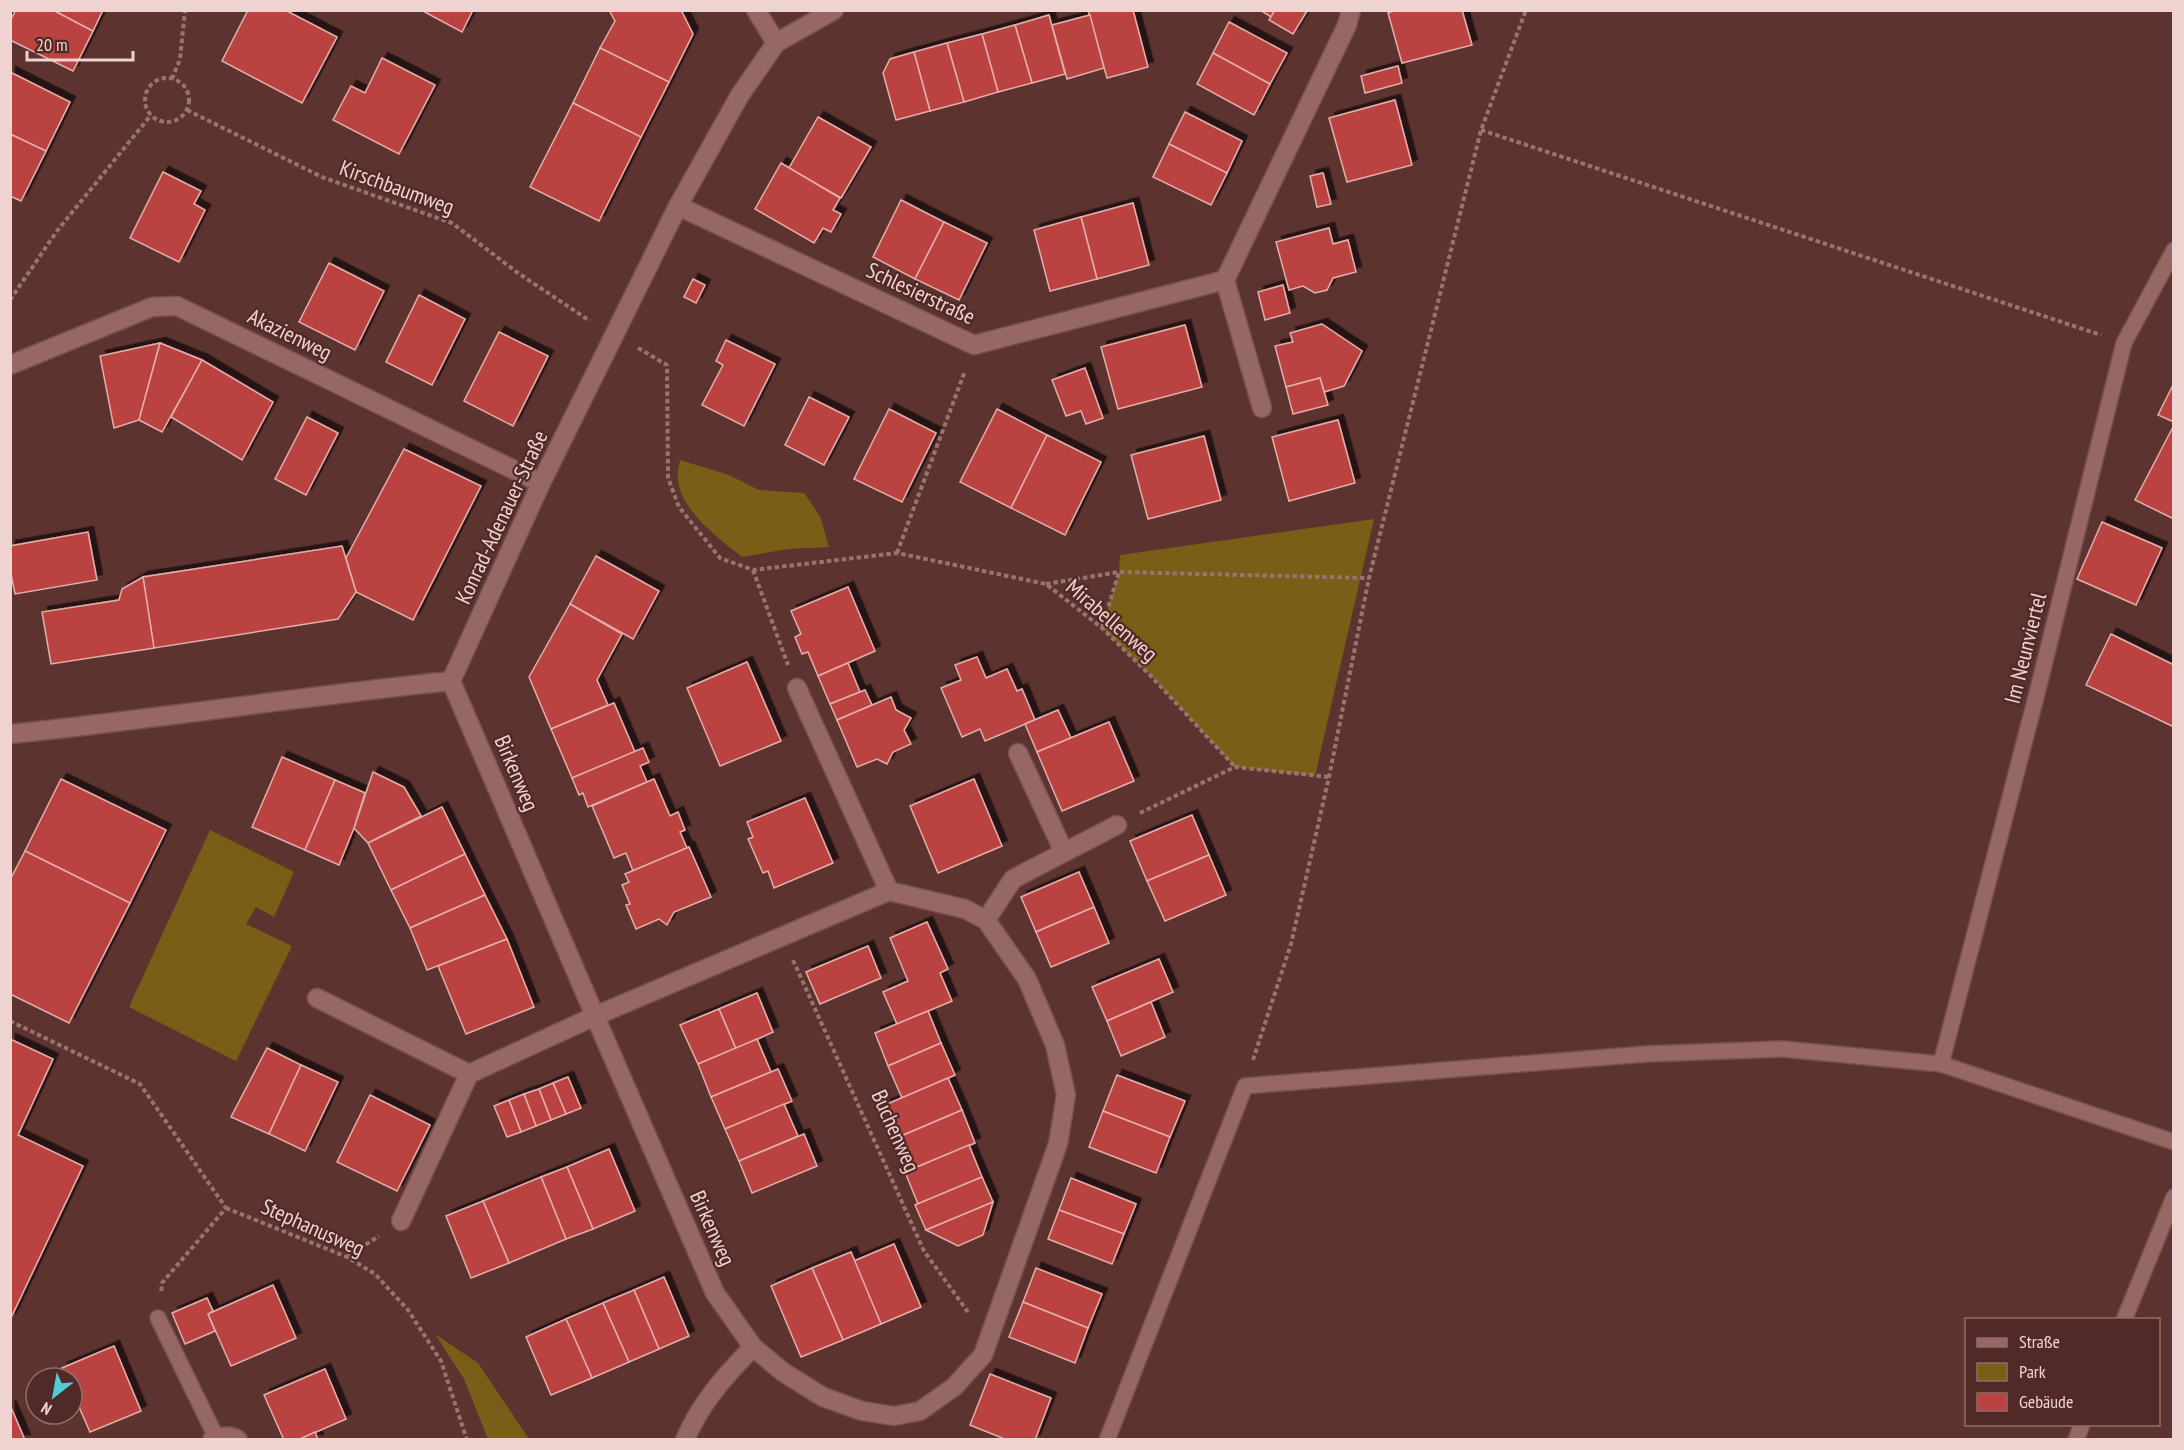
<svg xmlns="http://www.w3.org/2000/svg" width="2184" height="1450" viewBox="0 0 2184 1450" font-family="'PT Sans Narrow',sans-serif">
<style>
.green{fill:#7a5d16}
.building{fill:#ba4341;stroke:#e2aeaa;stroke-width:1.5;filter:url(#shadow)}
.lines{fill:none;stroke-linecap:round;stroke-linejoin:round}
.service-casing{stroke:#74514f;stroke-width:18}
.minor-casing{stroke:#74514f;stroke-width:21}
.path{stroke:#987471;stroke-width:4;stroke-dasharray:4.5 3;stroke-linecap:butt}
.service{stroke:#966763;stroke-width:15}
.minor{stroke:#966763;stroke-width:18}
.labels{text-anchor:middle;stroke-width:4.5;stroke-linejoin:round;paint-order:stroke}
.street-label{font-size:22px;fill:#eed3d0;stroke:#512926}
</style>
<defs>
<filter id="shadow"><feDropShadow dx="5.5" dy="-5.5" stdDeviation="0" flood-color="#0009"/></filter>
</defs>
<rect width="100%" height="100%" fill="#5d3330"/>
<g class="green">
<path d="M 680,460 L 729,475 L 759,490 L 804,493 L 820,516 L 829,547 L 788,549 L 742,557 C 719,539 680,510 678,479 C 677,473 679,466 680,460 Z"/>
<path d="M 1374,519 L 1315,776 L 1235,767 L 1151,676 L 1102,628 L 1119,572 L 1120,555 Z"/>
<path d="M 210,830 L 294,872 L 274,917 L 256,907 L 246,924 L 292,946 L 236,1061 L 129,1007 Z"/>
<path d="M 435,1334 L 478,1363 L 529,1439 L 488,1439 L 464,1379 Z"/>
</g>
<g class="building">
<path d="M 16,10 L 53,10 L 93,31 L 73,71 L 10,40 L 10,21 Z"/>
<path d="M 53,10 L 103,10 L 93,31 Z"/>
<path d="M 248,10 L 285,10 L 337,37 L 302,103 L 222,61 Z"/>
<path d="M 421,10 L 473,10 L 462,32 Z"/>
<path d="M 609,10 L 681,10 L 693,34 L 669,82 L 600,48 L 615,21 Z"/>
<path d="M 1088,10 L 1133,10 L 1148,67 L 1107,78 Z"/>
<path d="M 1260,10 L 1275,10 L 1271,17 Z"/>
<path d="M 1275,10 L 1307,10 L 1307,11 L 1293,34 L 1269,20 Z"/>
<path d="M 1396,10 L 1462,10 L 1472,45 L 1402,63 L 1388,13 Z"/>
<path d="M 1049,15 L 1065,74 L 1032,83 L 1015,25 Z"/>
<path d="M 1090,15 L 1104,68 L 1067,79 L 1052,25 Z"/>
<path d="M 1229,22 L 1287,53 L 1270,84 L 1213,53 Z"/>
<path d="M 1015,25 L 1032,83 L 998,92 L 982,34 Z"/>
<path d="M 982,34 L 998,92 L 964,102 L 947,43 Z"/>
<path d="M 947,43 L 964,102 L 930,111 L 914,52 Z"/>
<path d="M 600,48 L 669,82 L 641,137 L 573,103 Z"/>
<path d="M 914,52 L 930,111 L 896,120 L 883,73 L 890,59 Z"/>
<path d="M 1213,53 L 1270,84 L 1254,115 L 1197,84 Z"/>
<path d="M 382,58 L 435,85 L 399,154 L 333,120 L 351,86 L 365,93 Z"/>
<path d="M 1398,66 L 1402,83 L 1365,93 L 1361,76 Z"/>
<path d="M 10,72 L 70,102 L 46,151 L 10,134 Z"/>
<path d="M 1395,100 L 1412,165 L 1347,182 L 1329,118 Z"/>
<path d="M 573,103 L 641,137 L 599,221 L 530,187 Z"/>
<path d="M 1185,112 L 1242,141 L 1227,173 L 1169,144 Z"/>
<path d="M 818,117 L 871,147 L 841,198 L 789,168 Z"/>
<path d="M 10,134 L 46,151 L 21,201 L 10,196 Z"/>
<path d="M 1169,144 L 1227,173 L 1211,205 L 1153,177 Z"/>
<path d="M 781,163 L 840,198 L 833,210 L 841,214 L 831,232 L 823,228 L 814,243 L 755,209 Z"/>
<path d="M 163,172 L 201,191 L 194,204 L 205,210 L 179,262 L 130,238 Z"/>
<path d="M 1323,173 L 1331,204 L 1317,207 L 1310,176 Z"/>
<path d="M 901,200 L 944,222 L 915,279 L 873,257 Z"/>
<path d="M 1133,203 L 1149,265 L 1097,279 L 1081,217 Z"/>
<path d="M 1081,217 L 1097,279 L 1050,291 L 1034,230 Z"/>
<path d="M 944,222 L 987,243 L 959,300 L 915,279 Z"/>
<path d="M 1329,228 L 1333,244 L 1348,240 L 1356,272 L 1333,278 L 1327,290 L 1315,293 L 1303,286 L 1289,290 L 1276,242 Z"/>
<path d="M 329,263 L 384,291 L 355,350 L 299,322 Z"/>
<path d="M 693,279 L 705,285 L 696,303 L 684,297 Z"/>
<path d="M 1283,285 L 1290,313 L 1265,320 L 1258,292 Z"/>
<path d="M 419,295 L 465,319 L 432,385 L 386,362 Z"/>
<path d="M 1322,324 L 1362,351 L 1344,386 L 1324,392 L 1320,378 L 1286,387 L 1275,346 L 1293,342 L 1290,333 Z"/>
<path d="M 1185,325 L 1202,387 L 1118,409 L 1101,347 Z"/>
<path d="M 499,332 L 548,356 L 513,426 L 464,401 Z"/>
<path d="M 726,340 L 775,364 L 744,426 L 702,405 L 723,365 L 716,361 Z"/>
<path d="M 160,343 L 139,420 L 114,428 L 100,356 Z"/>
<path d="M 160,343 L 202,360 L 162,432 L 139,420 Z"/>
<path d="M 202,360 L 273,402 L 242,460 L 171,417 Z"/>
<path d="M 1085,368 L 1103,418 L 1086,424 L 1081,411 L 1066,416 L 1052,380 Z"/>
<path d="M 1320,378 L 1328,405 L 1293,414 L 1286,387 Z"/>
<path d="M 2174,383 L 2174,422 L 2158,415 Z"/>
<path d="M 809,397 L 849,417 L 824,465 L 785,445 Z"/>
<path d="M 889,409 L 936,433 L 902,502 L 854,479 Z"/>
<path d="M 997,409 L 1047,435 L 1011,508 L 960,482 Z"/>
<path d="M 307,417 L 338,433 L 306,495 L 275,479 Z"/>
<path d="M 1338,420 L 1355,483 L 1289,501 L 1272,437 Z"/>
<path d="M 2174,425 L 2174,519 L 2135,500 Z"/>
<path d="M 1047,435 L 1101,462 L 1065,535 L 1011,508 Z"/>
<path d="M 1204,436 L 1221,500 L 1148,519 L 1131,455 Z"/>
<path d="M 404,449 L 481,486 L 413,620 L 356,592 L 346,558 Z"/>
<path d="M 2102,522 L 2162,548 L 2136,605 L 2077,579 Z"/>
<path d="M 88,532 L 97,580 L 15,594 L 10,569 L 10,546 Z"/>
<path d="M 342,546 L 356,592 L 338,619 L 154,648 L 143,577 Z"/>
<path d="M 596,556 L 659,591 L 633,639 L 570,604 Z"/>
<path d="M 143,577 L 154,648 L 51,664 L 42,612 L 119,600 L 122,589 Z"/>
<path d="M 848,587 L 875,651 L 818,676 L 808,652 L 802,654 L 795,637 L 801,634 L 791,611 Z"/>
<path d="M 570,604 L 622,634 L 597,680 L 608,705 L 551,729 L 529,677 Z"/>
<path d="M 2111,634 L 2174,665 L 2174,727 L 2086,685 Z"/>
<path d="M 977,657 L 986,678 L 1007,669 L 1017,691 L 1022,689 L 1035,720 L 985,741 L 980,729 L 962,737 L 941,688 L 961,680 L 955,665 Z"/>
<path d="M 747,662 L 781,741 L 720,766 L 687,688 Z"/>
<path d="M 848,663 L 860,692 L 830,704 L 818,676 Z"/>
<path d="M 865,690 L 872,705 L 837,720 L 830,704 Z"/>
<path d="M 891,697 L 896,710 L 911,718 L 904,730 L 911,744 L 893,752 L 887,764 L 877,759 L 857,767 L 837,720 Z"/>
<path d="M 614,703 L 635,752 L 572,778 L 551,729 Z"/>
<path d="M 1058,710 L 1071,738 L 1037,752 L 1025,724 Z"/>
<path d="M 1109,722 L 1134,781 L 1062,811 L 1037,752 Z"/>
<path d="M 643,748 L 649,762 L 640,766 L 647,782 L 588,807 L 583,793 L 579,795 L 572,778 Z"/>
<path d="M 282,757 L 335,780 L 305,850 L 252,827 Z"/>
<path d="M 373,772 L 404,787 L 421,816 L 368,843 L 354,828 Z"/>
<path d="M 61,779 L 166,830 L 130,903 L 25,851 Z"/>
<path d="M 654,779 L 670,816 L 678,812 L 685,830 L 680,832 L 687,848 L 633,871 L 626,853 L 614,858 L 592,806 Z"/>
<path d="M 974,779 L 1002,846 L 938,873 L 910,806 Z"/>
<path d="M 335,780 L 365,793 L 354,828 L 339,865 L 305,850 Z"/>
<path d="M 805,798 L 833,863 L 774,888 L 768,871 L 763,873 L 748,839 L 753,837 L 747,822 Z"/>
<path d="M 442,807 L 465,854 L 391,890 L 368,843 Z"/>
<path d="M 1192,815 L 1209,855 L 1147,881 L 1130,841 Z"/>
<path d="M 689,847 L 711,897 L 674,912 L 667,925 L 659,919 L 636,929 L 626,905 L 630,904 L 622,885 L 629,882 L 625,874 Z"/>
<path d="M 25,851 L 130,903 L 69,1023 L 10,994 L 10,880 Z"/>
<path d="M 465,854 L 485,895 L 410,928 L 391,890 Z"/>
<path d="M 1209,855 L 1226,895 L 1165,921 L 1147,881 Z"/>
<path d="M 1079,872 L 1094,907 L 1036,932 L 1021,897 Z"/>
<path d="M 485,895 L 507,939 L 427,970 L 410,928 Z"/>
<path d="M 1094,907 L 1109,943 L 1051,967 L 1036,932 Z"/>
<path d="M 927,922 L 948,969 L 940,973 L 952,1001 L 897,1024 L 883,992 L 908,981 L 890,938 Z"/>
<path d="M 507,939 L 534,1007 L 466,1034 L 438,966 Z"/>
<path d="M 868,946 L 881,978 L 820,1004 L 806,972 Z"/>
<path d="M 1159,959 L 1173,992 L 1107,1021 L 1092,987 Z"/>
<path d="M 757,993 L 773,1032 L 736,1049 L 719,1009 Z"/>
<path d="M 1151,1002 L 1165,1037 L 1121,1056 L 1107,1021 Z"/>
<path d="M 719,1009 L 736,1049 L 698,1064 L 680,1025 Z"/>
<path d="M 928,1011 L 941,1043 L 888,1066 L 875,1033 Z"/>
<path d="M 10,1039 L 53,1059 L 18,1135 L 83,1166 L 10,1320 Z"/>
<path d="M 757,1039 L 771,1072 L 711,1097 L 698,1064 Z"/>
<path d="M 941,1043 L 955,1075 L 902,1098 L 888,1066 Z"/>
<path d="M 267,1048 L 301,1065 L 269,1134 L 231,1117 Z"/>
<path d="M 301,1065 L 338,1082 L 305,1151 L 269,1134 Z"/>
<path d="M 778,1069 L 792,1101 L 725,1129 L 711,1097 Z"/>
<path d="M 1117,1075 L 1185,1101 L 1170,1137 L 1103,1111 Z"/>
<path d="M 568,1077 L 581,1108 L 566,1114 L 553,1083 Z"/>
<path d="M 948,1078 L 962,1110 L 899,1137 L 885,1105 Z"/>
<path d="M 553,1083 L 566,1114 L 551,1120 L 539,1089 Z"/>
<path d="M 539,1089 L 551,1120 L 536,1126 L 524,1094 Z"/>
<path d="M 524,1094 L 536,1126 L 521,1132 L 509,1100 Z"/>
<path d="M 370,1095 L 430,1125 L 397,1191 L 337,1162 Z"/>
<path d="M 509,1100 L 521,1132 L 507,1137 L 494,1106 Z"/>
<path d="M 784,1104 L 798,1136 L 739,1161 L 725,1129 Z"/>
<path d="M 962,1110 L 975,1143 L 912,1169 L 899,1137 Z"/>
<path d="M 1103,1111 L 1170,1137 L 1156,1173 L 1089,1147 Z"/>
<path d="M 804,1134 L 817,1166 L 752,1193 L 739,1161 Z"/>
<path d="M 969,1145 L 982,1177 L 918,1204 L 905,1172 Z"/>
<path d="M 609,1149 L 635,1211 L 593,1229 L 567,1167 Z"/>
<path d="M 567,1167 L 593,1229 L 566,1239 L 541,1177 Z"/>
<path d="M 541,1177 L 566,1239 L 509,1263 L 483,1201 Z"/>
<path d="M 982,1177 L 993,1202 L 926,1230 L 915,1205 Z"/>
<path d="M 1071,1178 L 1136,1204 L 1124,1234 L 1059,1210 Z"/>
<path d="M 483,1201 L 509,1263 L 471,1278 L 446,1216 Z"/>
<path d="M 993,1202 L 983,1235 L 958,1246 L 926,1230 Z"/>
<path d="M 1059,1210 L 1124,1234 L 1112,1264 L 1048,1239 Z"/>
<path d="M 894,1244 L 921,1307 L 881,1324 L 854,1261 Z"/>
<path d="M 851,1252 L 881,1324 L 843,1340 L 812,1268 Z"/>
<path d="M 812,1268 L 843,1340 L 801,1357 L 771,1286 Z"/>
<path d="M 1036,1268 L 1102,1294 L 1088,1328 L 1023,1302 Z"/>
<path d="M 664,1277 L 689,1336 L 659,1349 L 634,1290 Z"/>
<path d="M 273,1285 L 296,1338 L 231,1366 L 208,1314 Z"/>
<path d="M 634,1290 L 659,1349 L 629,1362 L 603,1303 Z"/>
<path d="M 207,1298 L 213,1311 L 208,1314 L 215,1331 L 185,1344 L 172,1313 Z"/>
<path d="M 1023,1302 L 1088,1328 L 1075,1363 L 1009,1337 Z"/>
<path d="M 603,1303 L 629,1362 L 592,1378 L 566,1319 Z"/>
<path d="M 566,1319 L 592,1378 L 551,1395 L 526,1337 Z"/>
<path d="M 114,1346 L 141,1411 L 90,1432 L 72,1391 L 72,1378 L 67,1378 L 62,1368 Z"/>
<path d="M 325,1369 L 346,1419 L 298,1440 L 284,1440 L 264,1395 Z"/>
<path d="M 990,1374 L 1051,1398 L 1035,1440 L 1007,1440 L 970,1425 Z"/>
<path d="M 10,1405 L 25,1440 L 10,1440 Z"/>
<path d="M 315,1432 L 318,1440 L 298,1440 Z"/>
</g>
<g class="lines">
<defs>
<g id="service">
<path d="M 1941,1064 L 2036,697 L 2124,343 L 2174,250"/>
<path d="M 158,1318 L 216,1437"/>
<path d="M 2124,1320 L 2174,1197"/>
<path d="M 1107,1440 L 1245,1086 L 1646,1054 L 1783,1049 L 1941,1064 L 2174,1142"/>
<path d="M 2076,1440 L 2082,1424"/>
</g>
<g id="minor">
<path d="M 756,10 L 776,43"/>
<path d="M 678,206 L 974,345 L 1225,280 L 1347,25 L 1351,10"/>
<path d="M 1225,280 L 1262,408"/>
<path d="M 10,365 L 152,307 L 177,306 L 541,483"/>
<path d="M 797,688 L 889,891"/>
<path d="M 10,734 C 158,719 304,696 451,681 L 541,483 L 678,206 L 740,95 L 776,43 L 834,10"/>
<path d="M 1018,753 L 1064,852"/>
<path d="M 986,920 L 1013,879 L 1117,825"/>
<path d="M 317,998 L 469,1074 L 595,1016 L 889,891 L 965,909 L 986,920 L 1027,979 L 1055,1045 L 1066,1095 L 1058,1144 L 983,1355 L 954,1387 L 920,1411 L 894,1416 L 862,1411 L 823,1397 L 783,1372 L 753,1347 L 715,1293 L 595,1016 L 451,681"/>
<path d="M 401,1221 L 469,1074"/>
<path d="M 212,1440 C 218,1436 231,1435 238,1440"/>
<path d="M 685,1440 C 700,1403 726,1375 753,1347"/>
</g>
</defs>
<use href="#service" class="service-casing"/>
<use href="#minor" class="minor-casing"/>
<g class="path">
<circle cx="167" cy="100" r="22"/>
<path d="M 172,79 L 180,59 L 185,10"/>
<path d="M 187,110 L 322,177 L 452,223 L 518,273 L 590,321"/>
<path d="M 1481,130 L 2101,335"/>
<path d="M 10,300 L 57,231 L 151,115"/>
<path d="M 638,348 L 667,365 L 668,478 L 679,507 L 720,558 L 753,570 L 897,553 L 1046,584 L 1102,628 L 1151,676 L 1235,767"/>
<path d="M 897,553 L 965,371"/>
<path d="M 753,570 L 788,665"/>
<path d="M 1046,584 L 1119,572 L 1369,578"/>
<path d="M 1102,628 L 1119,572"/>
<path d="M 1140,813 L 1235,767 L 1329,777"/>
<path d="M 793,960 L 924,1251 L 968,1312"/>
<path d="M 10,1021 L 140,1084 L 226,1208 L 162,1283 L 161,1294"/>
<path d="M 1253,1060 L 1291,944 L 1329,777 L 1369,578 L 1481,130 L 1526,10"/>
<path d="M 226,1208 L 347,1257 L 375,1274 L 408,1310 L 441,1361 L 467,1440"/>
<path d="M 347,1257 L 379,1236"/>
</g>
<use href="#service" class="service"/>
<use href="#minor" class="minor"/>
</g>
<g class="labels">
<g class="street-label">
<text transform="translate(397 187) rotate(20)" y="8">Kirschbaumweg</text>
<text transform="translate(921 293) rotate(25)" y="8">Schlesierstraße</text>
<text transform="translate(290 334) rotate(26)" y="8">Akazienweg</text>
<text transform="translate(501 517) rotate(-65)" y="8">Konrad-Adenauer-Straße</text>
<text transform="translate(1112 620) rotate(41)" y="8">Mirabellenweg</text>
<text transform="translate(2025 648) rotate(-76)" y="8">Im Neunviertel</text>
<text transform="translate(517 773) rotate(67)" y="8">Birkenweg</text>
<text transform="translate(896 1131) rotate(66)" y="8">Buchenweg</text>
<text transform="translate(313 1227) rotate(24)" y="8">Stephanusweg</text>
<text transform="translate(713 1228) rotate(66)" y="8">Birkenweg</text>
</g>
</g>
<rect width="2184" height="1450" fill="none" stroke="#eed3d0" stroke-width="24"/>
<rect x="1965" y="1318" width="195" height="108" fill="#512926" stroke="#906d6a" stroke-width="1.5"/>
<rect x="1977" y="1338" width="30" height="9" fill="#966763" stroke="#906d6a" stroke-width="1.5"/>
<text x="2019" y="1348" font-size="18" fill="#eed3d0">Straße</text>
<rect x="1977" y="1363" width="30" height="18" fill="#7a5d16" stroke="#906d6a" stroke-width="1.5"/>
<text x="2019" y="1378" font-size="18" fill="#eed3d0">Park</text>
<rect x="1977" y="1393" width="30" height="18" fill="#ba4341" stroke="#906d6a" stroke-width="1.5"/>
<text x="2019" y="1408" font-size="18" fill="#eed3d0">Gebäude</text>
<g transform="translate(54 1396) rotate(211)"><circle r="28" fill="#512926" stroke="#906d6a" stroke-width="1.5"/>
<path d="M0-4.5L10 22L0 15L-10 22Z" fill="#52cbd7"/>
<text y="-9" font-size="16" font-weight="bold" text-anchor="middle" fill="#eed3d0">N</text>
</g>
<path d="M27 51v9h106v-9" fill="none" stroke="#eed3d0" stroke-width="3"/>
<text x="36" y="51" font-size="18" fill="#eed3d0" stroke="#512926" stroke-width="4.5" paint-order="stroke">20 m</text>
</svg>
